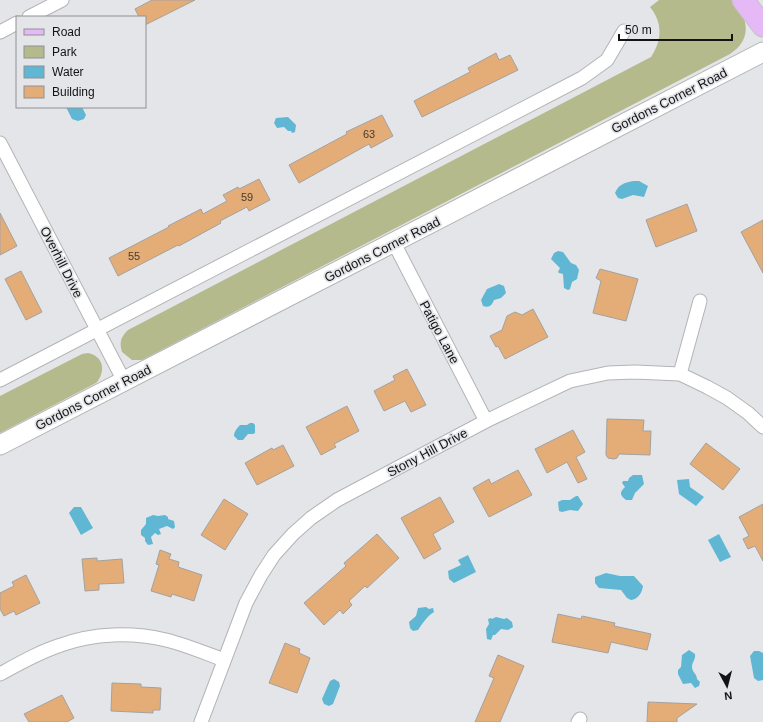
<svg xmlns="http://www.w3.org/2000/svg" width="763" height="722" viewBox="0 0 763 722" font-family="Helvetica,sans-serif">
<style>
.green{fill:#b4ba8c}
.water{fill:#5fb7d4}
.building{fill:#e4ad78;stroke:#a3a19f}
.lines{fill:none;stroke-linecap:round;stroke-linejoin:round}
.street-casing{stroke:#b3b4b6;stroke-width:15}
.secondary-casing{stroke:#b3b4b6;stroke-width:21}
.primary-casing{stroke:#c2c2c2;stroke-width:23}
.street{stroke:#fff;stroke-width:13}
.secondary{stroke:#fff;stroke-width:19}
.primary{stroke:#e5b9f5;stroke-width:21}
.labels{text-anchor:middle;stroke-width:3.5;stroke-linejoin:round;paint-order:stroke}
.number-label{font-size:11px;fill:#473a2d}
.street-label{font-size:13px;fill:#131314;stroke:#e4e5e8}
</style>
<rect width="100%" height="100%" fill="#e4e5e8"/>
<g class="green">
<path d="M 659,0 L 733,0 C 748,18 753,39 730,54 L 142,360 L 132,360 L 122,352 C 119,342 121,337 128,330 L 651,57 C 662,40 663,23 650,7 Z"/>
<path d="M 88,353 C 104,356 106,372 96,383 L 0,433 L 0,396 L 82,354 Z"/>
</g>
<g class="water">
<path d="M 66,107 L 82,107 L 86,115 L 84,119 L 78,121 L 72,119 Z"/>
<path d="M 288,117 L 296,125 L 295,132 L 292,133 L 291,131 L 288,131 L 284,127 L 277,128 L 274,123 L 276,118 Z"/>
<path d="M 633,181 L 639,181 L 648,186 L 644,197 L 633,195 L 622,199 L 618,198 L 615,193 C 619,184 624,183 633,181 Z"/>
<path d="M 558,251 L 563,252 L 571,263 L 576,265 L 579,270 L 577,279 L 572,282 L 570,289 L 568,290 L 564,288 L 563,274 L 559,273 L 558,272 L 560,268 L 551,259 L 554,253 Z"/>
<path d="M 499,284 L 504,286 L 506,293 L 501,298 L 494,300 C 492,305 490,308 483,306 L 481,300 L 487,289 Z"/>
<path d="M 250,423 L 253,423 L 255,425 L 255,433 L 253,434 L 248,434 L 243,440 L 238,440 L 234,436 C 234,432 237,428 240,425 L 247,425 Z"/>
<path d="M 633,475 L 642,475 L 644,484 L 635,493 L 632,500 L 626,500 C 620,495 619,493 625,487 L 622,483 L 623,481 L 628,481 L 629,478 Z"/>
<path d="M 689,479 L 690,487 L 704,497 L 696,506 L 679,494 L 677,480 Z"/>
<path d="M 576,496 L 578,496 L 583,504 L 578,511 L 570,510 L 562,512 L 559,511 L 558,502 L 562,500 L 570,500 Z"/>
<path d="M 74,507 L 81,507 L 93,528 L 81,535 L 69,513 Z"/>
<path d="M 153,515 L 158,516 L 165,515 L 168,517 L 168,519 L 174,521 L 175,527 L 173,529 L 167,526 L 159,529 L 161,534 L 158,535 L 155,533 L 151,537 L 153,544 L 148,545 L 145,541 L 145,538 L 141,535 L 141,530 L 146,524 L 146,518 Z"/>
<path d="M 719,534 L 731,557 L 720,562 L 708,540 Z"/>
<path d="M 468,555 L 476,572 L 454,583 L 449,579 L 448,571 L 461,565 L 458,560 Z"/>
<path d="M 606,573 L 620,576 L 634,576 L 643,586 C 642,593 638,599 631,600 L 627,598 L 621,590 L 599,588 L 595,583 L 595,577 Z"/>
<path d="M 426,607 L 429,609 L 433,608 L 434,612 C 428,615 422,624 418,630 L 413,631 L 410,628 L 409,622 L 416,616 L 418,608 Z"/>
<path d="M 496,617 L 504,619 L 507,618 L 512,622 L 513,627 L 508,630 L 501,629 L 495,635 L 493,635 L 491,640 L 487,639 L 486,629 L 489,624 L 488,619 L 491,618 L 492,619 Z"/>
<path d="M 689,650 L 695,654 C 696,659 692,662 692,667 C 692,672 697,674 697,679 L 700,682 L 699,686 L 695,688 L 691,683 L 683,684 L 678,674 L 678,670 L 681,667 L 682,655 Z"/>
<path d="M 754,651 L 759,651 L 763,653 L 763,680 L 758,681 L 754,678 L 750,656 Z"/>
<path d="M 334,679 L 339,682 L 340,686 L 333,704 L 329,706 L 324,704 L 322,699 L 330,681 Z"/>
</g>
<g class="building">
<path d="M 152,0 L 195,0 L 145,25 L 145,17 L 139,17 L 135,9 Z"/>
<path d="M 496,53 L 499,60 L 510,55 L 518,70 L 422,117 L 414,101 L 470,72 L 468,68 Z"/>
<path d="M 382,115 L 393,136 L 371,148 L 369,144 L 299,183 L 289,165 L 347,134 L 346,132 Z"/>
<path d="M 259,179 L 270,200 L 249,211 L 247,207 L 220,221 L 221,223 L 179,246 L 178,245 L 118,276 L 109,258 L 169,227 L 168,226 L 201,209 L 203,214 L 227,201 L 223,195 L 238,187 L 239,189 Z"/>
<path d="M 687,204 L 697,231 L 656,247 L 646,220 Z"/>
<path d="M 0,213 L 17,246 L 0,255 Z"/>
<path d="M 763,220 L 763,273 L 741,232 Z"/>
<path d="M 600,269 L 638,279 L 626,321 L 593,313 L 601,281 L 596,278 Z"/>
<path d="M 21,271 L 42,312 L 26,320 L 5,279 Z"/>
<path d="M 533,309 L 548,337 L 505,359 L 498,346 L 496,347 L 490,336 L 502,330 L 507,316 L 515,312 L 522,315 Z"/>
<path d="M 407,369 L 426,405 L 411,412 L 405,401 L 384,411 L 374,391 L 395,380 L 393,376 Z"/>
<path d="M 347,406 L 359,431 L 334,444 L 336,447 L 321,455 L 306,427 Z"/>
<path d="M 607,419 L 644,420 L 643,431 L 651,431 L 650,455 L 619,454 L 617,458 L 614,459 L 608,458 L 606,455 Z"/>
<path d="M 573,430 L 585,452 L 576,457 L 587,479 L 578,483 L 567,462 L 547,473 L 535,449 Z"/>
<path d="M 706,443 L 740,469 L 723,490 L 690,464 Z"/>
<path d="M 283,445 L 294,466 L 257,485 L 245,463 L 272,448 L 273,450 Z"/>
<path d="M 518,470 L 532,495 L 489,517 L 473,488 L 489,479 L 491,484 Z"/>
<path d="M 440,497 L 454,522 L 433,534 L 441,549 L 424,559 L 401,518 Z"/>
<path d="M 224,499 L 248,514 L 225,550 L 201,535 Z"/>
<path d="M 763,504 L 763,561 L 755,546 L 748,549 L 743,539 L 749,536 L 739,517 Z"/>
<path d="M 377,534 L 399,558 L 367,588 L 365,586 L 349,601 L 352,605 L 343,614 L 340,610 L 324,625 L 304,603 L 346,566 L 344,563 Z"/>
<path d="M 160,550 L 171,554 L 169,559 L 179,562 L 178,567 L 202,575 L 194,601 L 172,594 L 171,597 L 151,591 L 159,565 L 156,564 Z"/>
<path d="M 97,558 L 97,561 L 122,559 L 124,583 L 99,584 L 99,590 L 85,591 L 82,559 Z"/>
<path d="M 26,575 L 40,603 L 16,615 L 14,611 L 4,616 L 0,609 L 0,593 L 14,586 L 12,582 Z"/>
<path d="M 558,614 L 581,619 L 582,616 L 615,623 L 614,626 L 651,634 L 647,650 L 611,642 L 608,653 L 552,642 Z"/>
<path d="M 285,643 L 300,649 L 299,653 L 310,658 L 297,693 L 269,683 Z"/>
<path d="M 498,655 L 524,666 L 500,722 L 475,722 L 494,678 L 489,676 Z"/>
<path d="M 112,683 L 141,684 L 141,687 L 161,688 L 160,710 L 153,710 L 153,713 L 111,711 Z"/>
<path d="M 62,695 L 74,718 L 67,722 L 29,722 L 24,714 Z"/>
<path d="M 648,702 L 697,704 L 677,718 L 677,722 L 647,722 Z"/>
</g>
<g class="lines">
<defs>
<g id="street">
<path d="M 29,17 L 62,0"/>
<path d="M 0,32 L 17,23"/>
<path d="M 0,143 L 124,381"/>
<path d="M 394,243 L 486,421"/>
<path d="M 680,374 L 700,301"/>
<path d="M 0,380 L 582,78 L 607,60 L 624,31"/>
<path d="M 0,674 C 20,663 39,652 61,645 C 94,633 132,632 166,640 C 186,645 205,653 224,660"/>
<path d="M 201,722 L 246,603 L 261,575 L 274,555 L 293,534 L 311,518 L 337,500 L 486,421 L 570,381 L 608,373 L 635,372 L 680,374 L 707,387 L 727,398 L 748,413 L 763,427"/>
<path d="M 578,722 L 580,719"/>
</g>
<path id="secondary" d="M 0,445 L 763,52"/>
<path id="primary" d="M 743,0 L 763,26"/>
</defs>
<use href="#street" class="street-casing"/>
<use href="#secondary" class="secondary-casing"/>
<use href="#primary" class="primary-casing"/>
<use href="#street" class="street"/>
<use href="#secondary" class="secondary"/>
<use href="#primary" class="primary"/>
</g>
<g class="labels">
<g class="number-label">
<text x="369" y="138">63</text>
<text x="247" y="201">59</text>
<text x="134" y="260">55</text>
</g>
<g class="street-label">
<text transform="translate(669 100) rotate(-27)" y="5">Gordons Corner Road</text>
<text transform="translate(382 249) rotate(-27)" y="5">Gordons Corner Road</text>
<text transform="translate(62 262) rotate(63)" y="5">Overhill Drive</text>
<text transform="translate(440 332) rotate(62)" y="5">Patigo Lane</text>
<text transform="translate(93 397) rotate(-27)" y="5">Gordons Corner Road</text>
<text transform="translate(427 452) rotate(-28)" y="5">Stony Hill Drive</text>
</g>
</g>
<rect x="16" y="16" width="130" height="92" fill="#e4e5e8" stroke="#909193"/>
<rect x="24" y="29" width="20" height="6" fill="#e5b9f5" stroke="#909193"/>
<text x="52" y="36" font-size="12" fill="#131314">Road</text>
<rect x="24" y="46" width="20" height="12" fill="#b4ba8c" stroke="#909193"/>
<text x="52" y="56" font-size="12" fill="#131314">Park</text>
<rect x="24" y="66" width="20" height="12" fill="#5fb7d4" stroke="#909193"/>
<text x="52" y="76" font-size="12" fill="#131314">Water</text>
<rect x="24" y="86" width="20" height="12" fill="#e4ad78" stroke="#909193"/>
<text x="52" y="96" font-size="12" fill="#131314">Building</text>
<g transform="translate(727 686) rotate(173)" stroke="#e4e5e8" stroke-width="3" paint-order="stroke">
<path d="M0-3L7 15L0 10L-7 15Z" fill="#131314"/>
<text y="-6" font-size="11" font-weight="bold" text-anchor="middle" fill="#131314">N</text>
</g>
<path d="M619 34v6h113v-6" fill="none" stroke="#131314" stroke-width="2"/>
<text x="625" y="34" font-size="12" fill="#131314" stroke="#e4e5e8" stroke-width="3" paint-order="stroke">50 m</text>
</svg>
